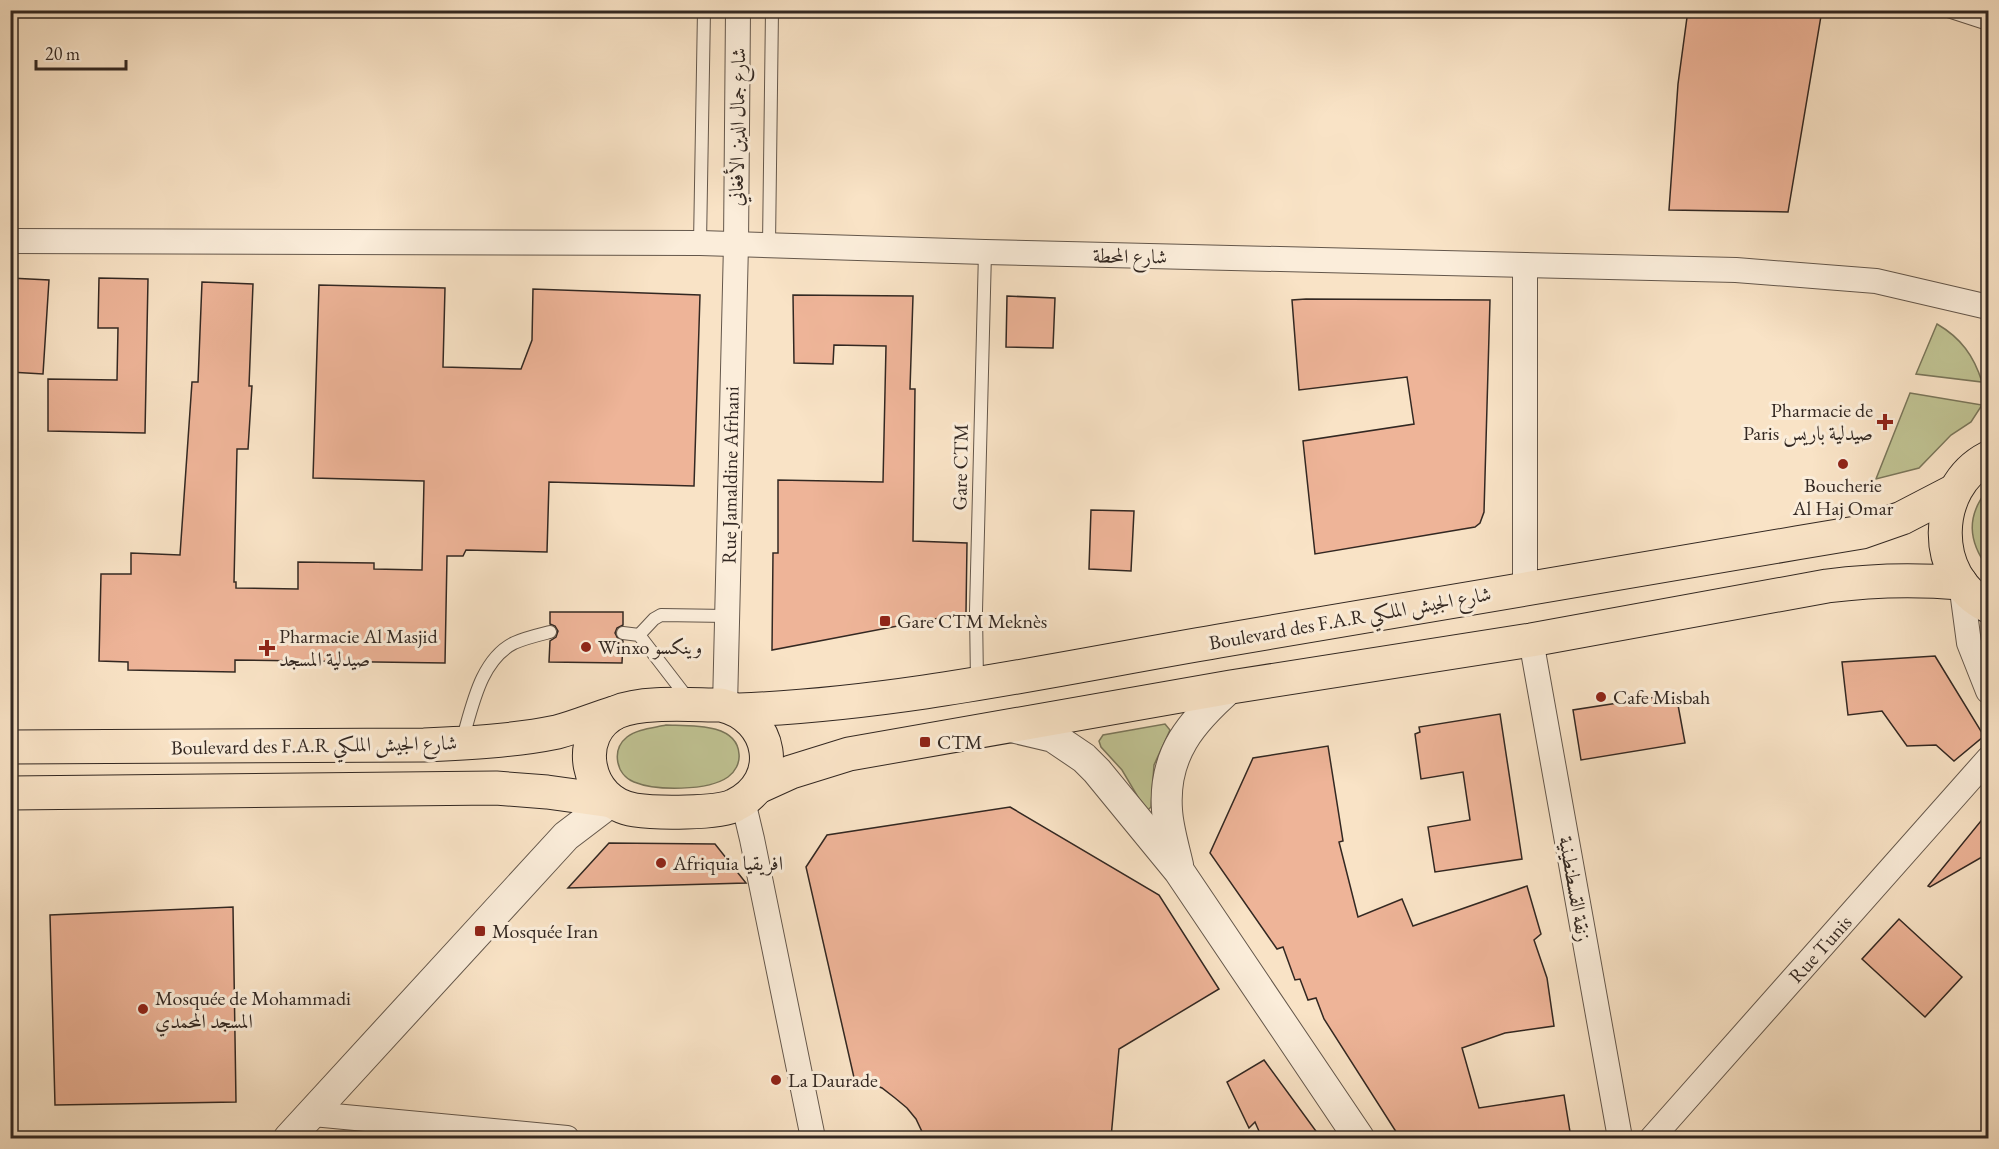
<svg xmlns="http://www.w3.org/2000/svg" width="1999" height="1149" viewBox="0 0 1999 1149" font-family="'EB Garamond',Amiri,serif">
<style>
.green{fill:#c0c393;stroke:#7a765a;stroke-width:1.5}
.building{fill:#eeb498;stroke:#332822;stroke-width:1.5}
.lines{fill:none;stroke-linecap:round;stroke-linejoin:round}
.service-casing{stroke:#64574b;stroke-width:14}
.minor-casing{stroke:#64574b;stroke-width:26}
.tertiary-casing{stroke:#64574b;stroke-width:32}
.primary-casing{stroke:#332822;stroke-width:35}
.service{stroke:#fbedda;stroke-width:12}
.minor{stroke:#fbedda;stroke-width:24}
.tertiary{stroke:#fbedda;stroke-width:30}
.primary{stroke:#f9e3c6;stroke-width:33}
.poi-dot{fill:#8f2418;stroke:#fbedda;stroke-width:2}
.labels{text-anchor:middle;stroke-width:6;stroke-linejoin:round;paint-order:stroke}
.street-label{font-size:20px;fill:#332822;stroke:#fbedda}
.poi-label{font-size:20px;fill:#332822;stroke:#fbedda;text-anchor:start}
</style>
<rect width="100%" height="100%" fill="#f9e3c6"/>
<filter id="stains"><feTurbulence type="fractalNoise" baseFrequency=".00333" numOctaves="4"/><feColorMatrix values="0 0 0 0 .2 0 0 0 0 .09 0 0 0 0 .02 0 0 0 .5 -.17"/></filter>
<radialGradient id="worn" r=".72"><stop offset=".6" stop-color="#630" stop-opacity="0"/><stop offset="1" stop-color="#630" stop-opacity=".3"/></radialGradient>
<g class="green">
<path d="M 1937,324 C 1961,338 1974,356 1982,382 L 1916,374 Z"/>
<path d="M 1910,393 L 1982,405 L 1971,422 L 1951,435 L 1919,468 L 1876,479 Z"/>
<path d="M 1988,489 L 1988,568 C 1968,541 1966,516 1988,489 Z"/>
<path d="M 1165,724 L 1170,730 L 1154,765 L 1151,807 L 1148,810 L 1145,809 L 1122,770 L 1101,747 L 1099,741 L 1103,735 Z"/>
<path d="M 666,725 C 688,726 737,722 739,754 C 740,763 735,772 728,777 C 708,791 656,791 634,782 C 616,775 611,750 627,737 C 637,729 653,728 666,725 Z"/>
</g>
<g class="building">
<path d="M 1688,10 L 1822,10 L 1788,212 L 1669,210 L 1678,84 Z"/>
<path d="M 10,278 L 49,280 L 43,374 L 10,372 Z"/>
<path d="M 99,278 L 148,279 L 145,433 L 48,431 L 48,379 L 117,380 L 118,328 L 98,328 Z"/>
<path d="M 202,282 L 253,284 L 249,386 L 252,386 L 248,449 L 237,449 L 234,582 L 236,582 L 236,588 L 298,589 L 298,562 L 374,563 L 374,569 L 422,570 L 424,481 L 313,478 L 319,285 L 445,288 L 443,367 L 521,369 L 532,340 L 533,289 L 700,295 L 694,486 L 549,482 L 547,552 L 466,550 L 463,556 L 447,556 L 445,663 L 235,660 L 235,672 L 128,670 L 128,662 L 99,661 L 101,574 L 131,574 L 131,553 L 180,555 L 192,382 L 198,382 Z"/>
<path d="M 793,295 L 913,296 L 910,389 L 915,389 L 913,541 L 967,543 L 966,613 L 772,650 L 773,553 L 778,553 L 778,480 L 883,482 L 886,346 L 834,345 L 833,364 L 794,363 Z"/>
<path d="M 1007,296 L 1055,298 L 1053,348 L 1006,347 Z"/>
<path d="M 1306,299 L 1490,300 L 1484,512 L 1480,523 L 1475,527 L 1315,554 L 1303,441 L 1414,424 L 1407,377 L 1299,390 L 1292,300 Z"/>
<path d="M 1091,510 L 1134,511 L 1131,571 L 1089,569 Z"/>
<path d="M 550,612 L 623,612 L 623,625 L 617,628 L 615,633 L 618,639 L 623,641 L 622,663 L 549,662 L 550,641 L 556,637 L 558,631 L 555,626 L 550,624 Z"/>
<path d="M 1935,656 L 1984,736 L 1954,761 L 1936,745 L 1907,746 L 1882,711 L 1848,715 L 1842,662 Z"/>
<path d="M 1676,694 L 1685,743 L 1581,760 L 1573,710 Z"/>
<path d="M 1500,714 L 1522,859 L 1435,872 L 1428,827 L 1470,820 L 1463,772 L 1421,779 L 1415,734 L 1420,732 L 1419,727 Z"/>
<path d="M 1328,746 L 1343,841 L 1339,842 L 1358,917 L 1402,899 L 1413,926 L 1527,886 L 1541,934 L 1534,940 L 1547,978 L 1554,1026 L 1505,1033 L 1462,1048 L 1479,1108 L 1564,1095 L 1571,1138 L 1400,1138 L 1324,1019 L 1316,998 L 1308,1000 L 1300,979 L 1295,980 L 1283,947 L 1277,949 L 1210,853 L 1253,758 Z"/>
<path d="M 1010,807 L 1159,895 L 1219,989 L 1119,1049 L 1111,1138 L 925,1138 L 916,1119 L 907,1108 L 895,1098 L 882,1088 L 867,1082 L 855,1082 L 806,867 L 827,835 Z"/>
<path d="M 1989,811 L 1989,853 L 1930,887 L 1928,886 Z"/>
<path d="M 609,843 L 715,844 L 746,883 L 568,888 Z"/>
<path d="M 233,907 L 236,1102 L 55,1105 L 50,915 Z"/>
<path d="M 1899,919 L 1962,977 L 1925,1017 L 1862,959 Z"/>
<path d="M 1264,1060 L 1321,1138 L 1262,1138 L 1255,1122 L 1249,1128 L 1227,1082 Z"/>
</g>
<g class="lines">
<defs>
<g id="service">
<path d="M 1945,10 L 1988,24"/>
<path d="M 700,243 L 704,10"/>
<path d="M 769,244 L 772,10"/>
<path d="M 623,633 L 639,635 L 689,700"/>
<path d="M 639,635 L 654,619 L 661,615 L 727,616"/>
<path d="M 977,683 L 976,611 L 985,252"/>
<path d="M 462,741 C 472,708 480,660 514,643 C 525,638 538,635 550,632"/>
</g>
<g id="minor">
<path d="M 10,241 L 700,243 L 985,252 L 1736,270 L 1876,281 L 1988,307"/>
<path d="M 1525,265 L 1525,587"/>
<path d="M 1961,583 L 1969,643 L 1988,691"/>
<path d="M 1531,640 L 1620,1138"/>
<path d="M 725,706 L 736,244 L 738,10"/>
<path d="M 743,801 L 752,839 L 813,1138"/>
<path d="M 313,1114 L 567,1138"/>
<path d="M 1652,1138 L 1988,759"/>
</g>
<g id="tertiary">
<path d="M 1011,727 L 1053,737 L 1084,758 L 1097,771 L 1179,871 L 1359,1138"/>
<path d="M 1178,865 C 1174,847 1168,828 1167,810 C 1163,754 1192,721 1231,687"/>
<path d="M 289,1138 L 566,836 L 612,801"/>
</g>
<g id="primary">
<path d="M 1988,458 C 1932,487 1930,578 1988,606"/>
<path d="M 721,705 C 773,717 784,781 735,805 C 719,814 654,813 635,810 C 585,803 572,733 617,712 C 643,701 692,705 721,705 Z"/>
<path d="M 739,710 C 900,704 1060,668 1219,641 C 1434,603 1648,568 1862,532 L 1902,518 L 1954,491"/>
<path d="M 10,747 L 424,745 C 469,743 513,741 557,732 C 576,727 595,719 614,713"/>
<path d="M 758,787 L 791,772 L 849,754 L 1231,687 L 1531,640 L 1827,586 C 1872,580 1916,579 1961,583"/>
<path d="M 10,793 L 496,788 L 547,792 L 612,801"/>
</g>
</defs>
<use href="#service" class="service-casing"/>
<use href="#minor" class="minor-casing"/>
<use href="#tertiary" class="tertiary-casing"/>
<use href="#primary" class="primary-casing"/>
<use href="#service" class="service"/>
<use href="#minor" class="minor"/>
<use href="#tertiary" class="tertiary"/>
<use href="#primary" class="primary"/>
</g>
<g class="poi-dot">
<path d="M1882 413h6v6h6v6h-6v6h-6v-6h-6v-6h6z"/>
<circle cx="1843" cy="464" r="6"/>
<rect x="879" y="615" width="12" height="12" rx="3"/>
<circle cx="586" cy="647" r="6"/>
<path d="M264 639h6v6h6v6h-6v6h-6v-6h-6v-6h6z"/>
<circle cx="1601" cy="697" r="6"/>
<rect x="919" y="736" width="12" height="12" rx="3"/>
<circle cx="661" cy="863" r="6"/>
<rect x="474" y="925" width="12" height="12" rx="3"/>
<circle cx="143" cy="1009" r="6"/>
<circle cx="776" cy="1080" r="6"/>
</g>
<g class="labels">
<g class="street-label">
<text transform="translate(737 127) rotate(-89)" y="7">شارع جمال الدين الأفغاني</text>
<text transform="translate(1130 256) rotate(1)" y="7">شارع المحطة</text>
<text transform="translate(960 467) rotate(-89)" y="7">Gare CTM</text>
<text transform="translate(730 475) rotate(-89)" y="7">Rue Jamaldine Afrhani</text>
<text transform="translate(1350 618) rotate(-10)" y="7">Boulevard des F.A.R شارع الجيش الملكي</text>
<text transform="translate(314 745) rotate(-1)" y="7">Boulevard des F.A.R شارع الجيش الملكي</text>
<text transform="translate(1575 889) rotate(80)" y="7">زنقة القسطنطينية</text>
<text transform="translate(1820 949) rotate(-48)" y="7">Rue Tunis</text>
</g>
<g class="poi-label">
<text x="1873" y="417" text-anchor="end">Pharmacie de<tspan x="1873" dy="23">Paris صيدلية باريس</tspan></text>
<text x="1843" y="492" text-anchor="middle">Boucherie<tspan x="1843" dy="23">Al Haj Omar</tspan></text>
<text x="897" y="628">Gare CTM Meknès</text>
<text x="279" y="643">Pharmacie Al Masjid<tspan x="279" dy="23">صيدلية المسجد</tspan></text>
<text x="598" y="654">Winxo وينكسو</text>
<text x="1613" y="704">Cafe Misbah</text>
<text x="937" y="749">CTM</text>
<text x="673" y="870">Afriquia افريقيا</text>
<text x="492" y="938">Mosquée Iran</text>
<text x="155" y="1005">Mosquée de Mohammadi<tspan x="155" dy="23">المسجد المحمدي</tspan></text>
<text x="788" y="1087">La Daurade</text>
</g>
</g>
<rect width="1999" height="1149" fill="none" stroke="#f9e3c6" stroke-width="36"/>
<rect x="12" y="12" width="1975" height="1125" fill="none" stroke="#332822" stroke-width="3"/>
<rect x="18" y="18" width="1963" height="1113" fill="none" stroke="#332822" stroke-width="1.5"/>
<path d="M36 60v9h90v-9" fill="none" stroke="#332822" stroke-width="3"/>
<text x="45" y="60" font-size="18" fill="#332822" stroke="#fbedda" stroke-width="4.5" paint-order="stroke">20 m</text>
<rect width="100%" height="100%" filter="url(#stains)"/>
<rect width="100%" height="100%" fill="url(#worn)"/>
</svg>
